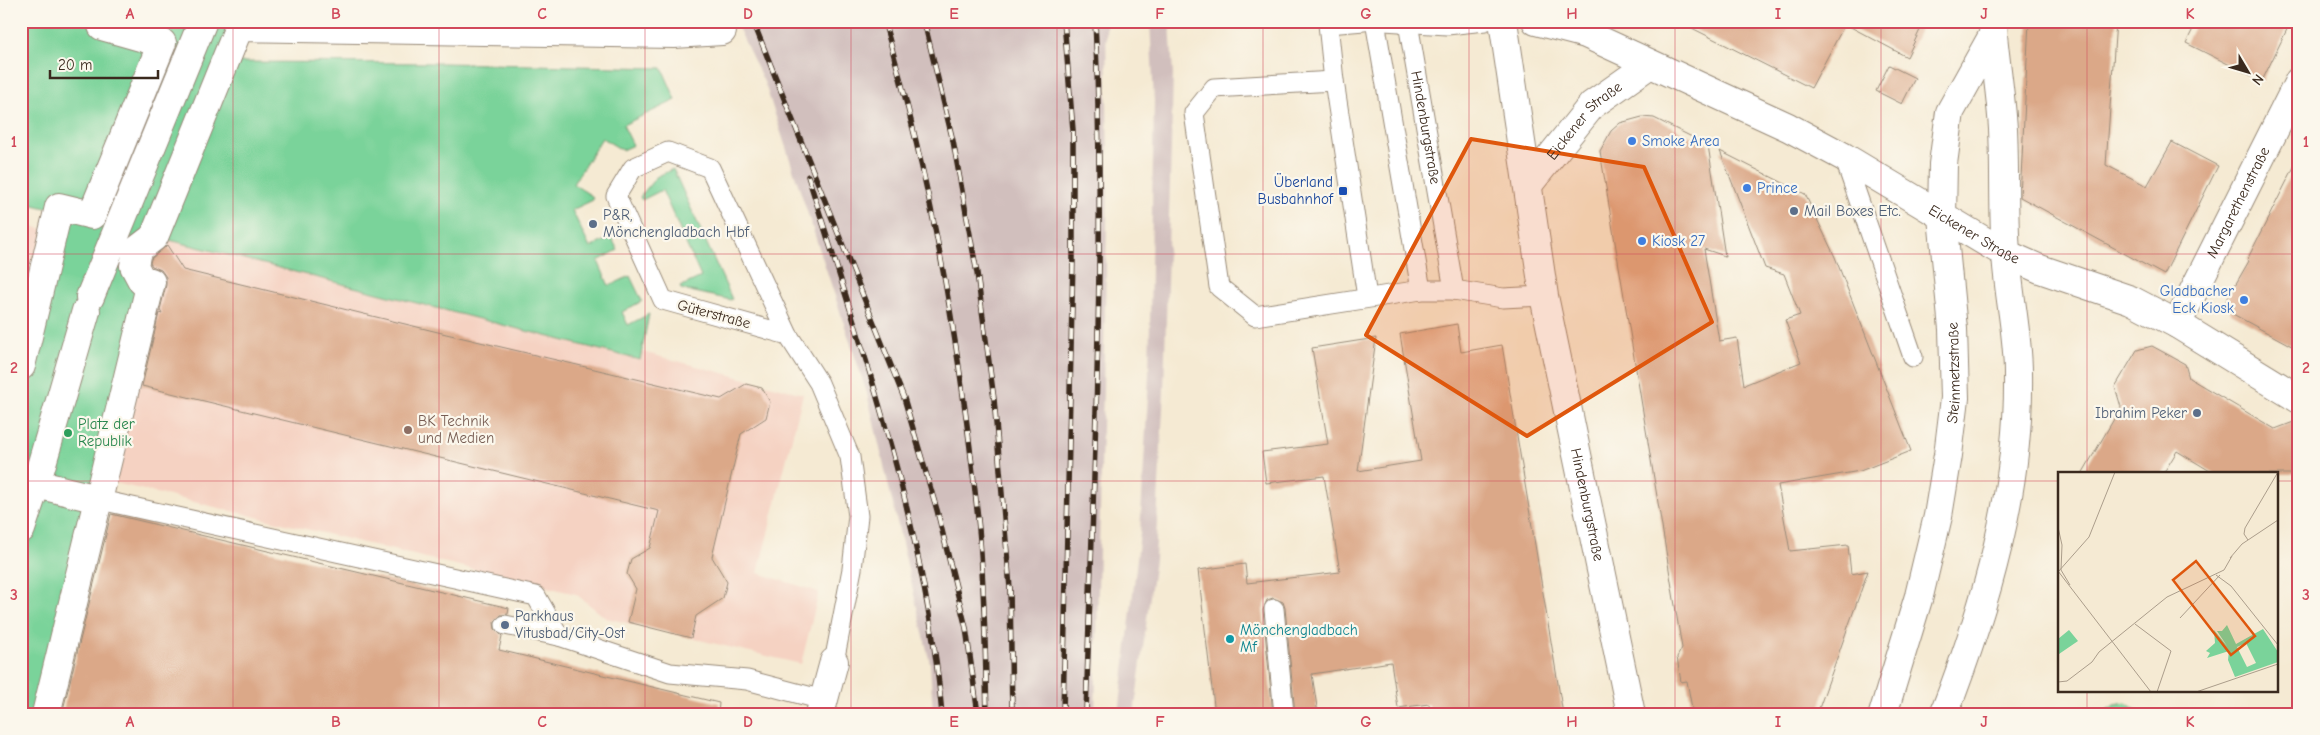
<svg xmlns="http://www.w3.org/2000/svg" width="2320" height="735" viewBox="0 0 2320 735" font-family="'Comic Neue',sans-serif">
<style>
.built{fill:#f5d2c2}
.industrial{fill:#d1bfbd}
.green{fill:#7ad39a;stroke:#5a7e5c}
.building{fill:#dba888}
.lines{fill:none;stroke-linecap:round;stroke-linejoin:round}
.lane-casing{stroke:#988a78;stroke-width:21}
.street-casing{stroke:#988a78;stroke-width:30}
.secondary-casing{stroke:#988a78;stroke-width:30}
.lane{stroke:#fff;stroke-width:19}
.street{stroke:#fff;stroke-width:28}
.secondary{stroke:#fff;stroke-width:28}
.rail-casing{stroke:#3b2a1e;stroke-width:5.5}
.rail{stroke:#fbf7ec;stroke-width:4;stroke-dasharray:11;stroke-linecap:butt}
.marked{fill:#df570d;fill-opacity:0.2;stroke:#df570d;stroke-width:4;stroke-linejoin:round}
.grid{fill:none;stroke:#d1495b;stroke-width:1;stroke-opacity:0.55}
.shop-dot{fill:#3f7fe0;stroke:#fbf7ec;stroke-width:2}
.transit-dot{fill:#1a4fb4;stroke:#fbf7ec;stroke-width:2}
.service-dot{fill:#5c6f8a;stroke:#fbf7ec;stroke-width:2}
.education-dot{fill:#8d6e63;stroke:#fbf7ec;stroke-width:2}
.leisure-dot{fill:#2e9e5b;stroke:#fbf7ec;stroke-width:2}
.culture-dot{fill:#0f9aa8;stroke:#fbf7ec;stroke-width:2}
.labels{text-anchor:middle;stroke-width:4.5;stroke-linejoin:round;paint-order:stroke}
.street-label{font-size:15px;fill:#3b2a1e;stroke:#fbf7ec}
.shop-label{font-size:15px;fill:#366cbe;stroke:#fbf7ec;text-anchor:start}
.transit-label{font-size:15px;fill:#164399;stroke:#fbf7ec;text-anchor:end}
.service-label{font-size:15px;fill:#4e5e75;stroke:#fbf7ec;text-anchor:start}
.education-label{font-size:15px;fill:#785e54;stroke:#fbf7ec;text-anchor:start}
.leisure-label{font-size:15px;fill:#27864d;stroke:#fbf7ec;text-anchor:start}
.culture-label{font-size:15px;fill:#0d838f;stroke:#fbf7ec;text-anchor:start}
.inset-road{fill:none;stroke:#ab9d8b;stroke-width:1}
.view{fill:#df570d;fill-opacity:0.15;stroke:#df570d;stroke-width:2.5}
.inset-edge{fill:none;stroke:#3b2a1e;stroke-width:2.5}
.neatline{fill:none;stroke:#d1495b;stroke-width:2}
.grid-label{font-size:16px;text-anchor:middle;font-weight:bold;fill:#d1495b}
</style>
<rect width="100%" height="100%" fill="#fbf7ec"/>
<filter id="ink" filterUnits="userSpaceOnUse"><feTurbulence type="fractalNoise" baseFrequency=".02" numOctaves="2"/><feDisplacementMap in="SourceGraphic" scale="10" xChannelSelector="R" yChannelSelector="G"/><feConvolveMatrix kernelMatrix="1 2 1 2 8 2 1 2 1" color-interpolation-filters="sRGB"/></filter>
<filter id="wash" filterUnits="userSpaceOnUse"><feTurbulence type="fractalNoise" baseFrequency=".0096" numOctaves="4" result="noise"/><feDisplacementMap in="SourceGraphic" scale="20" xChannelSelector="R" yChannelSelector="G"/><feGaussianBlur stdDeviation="1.12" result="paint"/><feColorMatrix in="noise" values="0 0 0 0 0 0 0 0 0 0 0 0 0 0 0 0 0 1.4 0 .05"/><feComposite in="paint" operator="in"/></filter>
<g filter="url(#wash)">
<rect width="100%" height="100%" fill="#f5ead3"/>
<path class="built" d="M 21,224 L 134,251 L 158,225 L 803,394 L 758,573 L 819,592 L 801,664 L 606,618 L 576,594 L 82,475 L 21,465 Z"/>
<g class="industrial">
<path d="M 735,21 L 1106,21 L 1108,184 L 1095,714 L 933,714 L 930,663 L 867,393 L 765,84 Z"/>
<path d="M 1150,21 L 1170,21 L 1173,75 L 1164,390 L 1155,559 L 1134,714 L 1119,714 L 1140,533 L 1149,376 L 1154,101 Z"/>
</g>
<g class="green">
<path d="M 21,21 L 721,21 L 239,27 L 230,62 L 445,63 L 662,68 L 676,100 L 623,125 L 633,145 L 622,150 L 602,138 L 573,184 L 592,196 L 593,200 L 572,210 L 590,248 L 611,237 L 618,250 L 598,261 L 609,286 L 630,276 L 642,301 L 622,312 L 628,325 L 649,314 L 640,360 L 154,236 L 142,280 L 46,714 L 21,714 L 21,366 L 58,211 L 21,202 Z"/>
<path d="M 673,169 L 732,299 L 731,300 L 681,289 L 680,287 L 701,277 L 662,190 L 642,200 L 640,197 L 656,177 Z"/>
<path d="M 2126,703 L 2142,714 L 2101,714 L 2114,705 Z"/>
</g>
<g id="blocks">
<g class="building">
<path d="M 1678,21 L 1903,21 L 1920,30 L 1907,57 L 1845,24 L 1811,88 Z"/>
<path d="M 2029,21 L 2116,21 L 2106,165 L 2147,186 L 2172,142 L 2218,166 L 2164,275 L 2020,197 Z"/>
<path d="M 2197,21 L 2291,21 L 2262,81 L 2186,43 Z"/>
<path d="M 1889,65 L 1915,78 L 1902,104 L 1876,91 Z"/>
<path d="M 1642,117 L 1654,118 L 1708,145 L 1725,256 L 1704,249 L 1719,341 L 1737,338 L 1744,385 L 1801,362 L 1785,320 L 1800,315 L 1784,274 L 1765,268 L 1720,151 L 1805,194 L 1835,257 L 1911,451 L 1860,471 L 1778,485 L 1790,551 L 1848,545 L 1851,574 L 1868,571 L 1817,714 L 1693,714 L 1687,681 L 1681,682 L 1677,657 L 1682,648 L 1600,151 L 1611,131 L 1620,123 Z"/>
<path d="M 2299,157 L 2299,350 L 2231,313 L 2226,301 L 2249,261 L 2247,260 Z"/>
<path d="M 167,245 L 183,270 L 442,333 L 721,399 L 746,384 L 762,388 L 770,402 L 766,418 L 741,434 L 712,557 L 727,582 L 723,598 L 696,616 L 691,638 L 628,622 L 636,589 L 627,574 L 631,559 L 650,548 L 659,511 L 142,386 L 159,313 L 162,314 L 160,310 L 166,285 L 166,277 L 161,270 L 152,266 L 150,263 L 151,259 Z"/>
<path d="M 1457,324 L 1461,352 L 1502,345 L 1563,714 L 1430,714 L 1429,704 L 1398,708 L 1391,662 L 1312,674 L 1318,714 L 1295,714 L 1285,608 L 1283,602 L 1273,598 L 1267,600 L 1263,610 L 1273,714 L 1215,714 L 1198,570 L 1245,564 L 1247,583 L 1340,572 L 1324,476 L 1266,483 L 1262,452 L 1328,444 L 1312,348 L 1376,338 L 1358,471 L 1421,461 L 1400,334 Z"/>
<path d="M 2152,346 L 2185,364 L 2189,378 L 2275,429 L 2299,420 L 2299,474 L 2215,474 L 2177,451 L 2163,474 L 2082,474 L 2121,407 L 2115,387 L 2137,350 Z"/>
<path d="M 111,514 L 509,608 L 508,614 L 501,615 L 494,622 L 495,629 L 502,636 L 499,650 L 719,703 L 718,714 L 62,714 Z"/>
</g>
</g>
</g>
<g filter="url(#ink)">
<use href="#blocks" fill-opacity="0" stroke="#988a78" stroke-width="1"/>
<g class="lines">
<defs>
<g id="lane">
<path d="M 1364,21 L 1328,24 L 1334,81 L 1367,297"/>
<path d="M 1375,21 L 1421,290"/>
<path d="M 1384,21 L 1447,25 L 1485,21"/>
<path id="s1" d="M 1408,23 L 1454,290"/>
<path d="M 1334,81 L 1214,88 L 1194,113 L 1219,287 L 1255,316 L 1421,290 L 1454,290 L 1503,298 L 1544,296"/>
<path d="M 1844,157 L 1913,357"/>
<path d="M 788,335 L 663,300 L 616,196 L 633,168 L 668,152 L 710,168 L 788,335 L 819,383 L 850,457 L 858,516 L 852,569 L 834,662"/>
<path d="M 105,501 L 536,596 L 559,636"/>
<path d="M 1274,609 L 1284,714"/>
<path d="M 505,625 L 559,636 L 670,673 L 747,680 L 823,700"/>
</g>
<g id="street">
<path id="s2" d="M 1536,21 L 1586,34 L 1788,127 L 1844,157 L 2006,254 L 2040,269 L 2131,300 L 2177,324 L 2299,399"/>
<path id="s3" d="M 1528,185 L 1592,105 L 1650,64"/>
<path d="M 90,297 L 203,21"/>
<path id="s4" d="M 2177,324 L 2299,81"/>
<path d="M 21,366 L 59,207 L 92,215 L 162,43 L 102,26 L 105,21"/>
<path d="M 36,484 L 98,499"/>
<path d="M 21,529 L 36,484 L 86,311"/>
<path d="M 46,714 L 151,282 L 142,281 L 134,266 L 137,250 L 154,237 L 239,27 L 674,34 L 722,31 L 721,21"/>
<path d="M 820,714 L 834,662"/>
</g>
<g id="secondary">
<path id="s5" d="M 1503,21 L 1544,296 L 1631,714"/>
<path id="s6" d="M 1883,714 L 1919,596 L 1938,516 L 1948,455 L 1955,398 L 1953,329 L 1942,217 L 1943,164 L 1950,112 L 1993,35"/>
<path d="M 1944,714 C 1986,606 2020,490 2018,373 C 2018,333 2008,293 2006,253 C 2003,212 2005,170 2003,129 C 2001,97 1996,66 1993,35 L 1994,21"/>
</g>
</defs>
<use href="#lane" class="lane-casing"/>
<use href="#street" class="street-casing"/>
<use href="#secondary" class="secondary-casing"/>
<use href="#lane" class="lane"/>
<use href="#street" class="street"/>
<use href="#secondary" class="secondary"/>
<defs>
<g id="rail">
<path d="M 753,21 L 904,398 L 937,510 L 966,628 L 978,714"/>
<path d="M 884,21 C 933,186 962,358 979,529 C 985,590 985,652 987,714"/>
<path d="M 924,21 L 953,141 L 977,273 L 994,399 L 1010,588 L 1012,714"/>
<path d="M 808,176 C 863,352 926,529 942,714"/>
<path d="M 1063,714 L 1073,258 L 1073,130 L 1064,21"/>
<path d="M 1086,714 C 1093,483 1106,252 1095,21"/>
</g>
</defs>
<use href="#rail" class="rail-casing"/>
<use href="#rail" class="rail"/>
</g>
</g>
<path class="marked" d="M 1471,139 L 1644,167 L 1712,322 L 1527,436 L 1366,335 Z"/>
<path class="grid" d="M 233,21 L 233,714M 439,21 L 439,714M 645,21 L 645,714M 851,21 L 851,714M 1057,21 L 1057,714M 1263,21 L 1263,714M 1469,21 L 1469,714M 1675,21 L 1675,714M 1881,21 L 1881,714M 2087,21 L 2087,474M 21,254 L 2299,254M 21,481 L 2059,481M 2276,481 L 2299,481M 2087,691 L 2087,714"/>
<g class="shop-dot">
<circle cx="1632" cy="141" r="5"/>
<circle cx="1747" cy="188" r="5"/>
<circle cx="1642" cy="241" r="5"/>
<circle cx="2244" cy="300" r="5"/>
</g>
<rect class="transit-dot" x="1338" y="186" width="10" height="10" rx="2.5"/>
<g class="service-dot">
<circle cx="1794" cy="211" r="5"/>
<circle cx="593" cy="224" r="5"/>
<circle cx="2197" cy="413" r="5"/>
<circle cx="505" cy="625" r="5"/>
</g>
<circle class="education-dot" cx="408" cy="430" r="5"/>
<circle class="leisure-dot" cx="68" cy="433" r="5"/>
<circle class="culture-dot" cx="1230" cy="639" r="5"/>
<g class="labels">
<g class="street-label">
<text dy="5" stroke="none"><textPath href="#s3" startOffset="86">Eickener Straße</textPath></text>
<text dy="5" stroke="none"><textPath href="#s1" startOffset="106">Hindenburgstraße</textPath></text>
<text dy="5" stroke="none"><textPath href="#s4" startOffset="136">Margarethenstraße</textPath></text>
<text dy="5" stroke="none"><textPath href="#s2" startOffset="489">Eickener Straße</textPath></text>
<text transform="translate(714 314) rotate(15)" y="5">Güterstraße</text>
<text dy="5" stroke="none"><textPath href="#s6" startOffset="350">Steinmetzstraße</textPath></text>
<text dy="5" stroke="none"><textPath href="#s5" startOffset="491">Hindenburgstraße</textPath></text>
</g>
<g class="shop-label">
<text x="1642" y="146">Smoke Area</text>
<text x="1757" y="193">Prince</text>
<text x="1652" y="246">Kiosk 27</text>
<text x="2234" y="296" text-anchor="end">Gladbacher<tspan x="2234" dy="17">Eck Kiosk</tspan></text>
</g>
<g class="transit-label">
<text x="1333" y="187">Überland<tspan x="1333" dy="17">Busbahnhof</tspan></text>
</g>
<g class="service-label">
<text x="1804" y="216">Mail Boxes Etc.</text>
<text x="603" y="220">P&amp;R,<tspan x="603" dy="17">Mönchengladbach Hbf</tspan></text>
<text x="2187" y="418" text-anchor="end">Ibrahim Peker</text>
<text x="515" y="621">Parkhaus<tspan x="515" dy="17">Vitusbad/City-Ost</tspan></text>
</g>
<g class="education-label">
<text x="418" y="426">BK Technik<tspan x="418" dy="17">und Medien</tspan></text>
</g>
<g class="leisure-label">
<text x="78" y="429">Platz der<tspan x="78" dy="17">Republik</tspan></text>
</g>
<g class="culture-label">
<text x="1240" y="635">Mönchengladbach<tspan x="1240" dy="17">Mf</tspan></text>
</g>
</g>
<g transform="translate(2058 472)">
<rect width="220" height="220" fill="#f5ead3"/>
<path d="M 169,153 L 178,172 L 205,157 L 220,180 L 220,190 L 177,205 L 170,188 L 171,179 L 149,186 L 152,181 L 148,179 L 157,171 L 156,158 L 169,174 L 159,159 L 164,159 ZM 188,171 L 198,191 L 189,195 L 179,175 ZM 11,158 L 20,169 L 1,182 L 0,167 Z" fill="#7ad39a" fill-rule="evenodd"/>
<path class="inset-road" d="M 0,22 L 0,48M 0,55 L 4,73 L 3,98 L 12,113M 190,68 L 186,62 L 187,56 L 220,0M 172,86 L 184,72 L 220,48M 0,99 L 93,220M 0,100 L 31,65 L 57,0M 158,103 L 173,114 L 220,173M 122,146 L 162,103M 77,152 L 113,179 L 99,220M 0,210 L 9,209 L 34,190 L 41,180 L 109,125 L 166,98 L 174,84M 138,220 L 220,192"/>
<path class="view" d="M 138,89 L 197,164 L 173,183 L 115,108 Z"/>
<rect width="220" height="220" class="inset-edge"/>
</g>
<rect width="2320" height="735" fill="none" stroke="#fbf7ec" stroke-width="55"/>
<g transform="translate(2248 72) rotate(128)" stroke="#fbf7ec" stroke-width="4" paint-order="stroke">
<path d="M0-4L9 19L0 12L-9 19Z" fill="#3b2a1e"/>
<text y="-8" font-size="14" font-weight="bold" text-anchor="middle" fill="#3b2a1e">N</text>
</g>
<path d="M50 70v8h108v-8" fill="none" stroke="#3b2a1e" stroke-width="2.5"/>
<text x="58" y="70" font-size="15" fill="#3b2a1e" stroke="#fbf7ec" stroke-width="4" paint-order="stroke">20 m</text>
<rect x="28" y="28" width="2264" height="680" class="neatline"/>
<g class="grid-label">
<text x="130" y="19">A</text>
<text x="336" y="19">B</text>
<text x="542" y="19">C</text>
<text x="748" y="19">D</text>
<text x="954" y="19">E</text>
<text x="1160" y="19">F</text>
<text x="1366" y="19">G</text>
<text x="1572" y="19">H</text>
<text x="1778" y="19">I</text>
<text x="1984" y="19">J</text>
<text x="2190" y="19">K</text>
<text x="14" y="147">1</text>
<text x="2306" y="147">1</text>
<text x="14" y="373">2</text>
<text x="2306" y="373">2</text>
<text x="14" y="600">3</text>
<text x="2306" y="600">3</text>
<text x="130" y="727">A</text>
<text x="336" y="727">B</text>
<text x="542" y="727">C</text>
<text x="748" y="727">D</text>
<text x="954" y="727">E</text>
<text x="1160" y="727">F</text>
<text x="1366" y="727">G</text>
<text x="1572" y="727">H</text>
<text x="1778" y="727">I</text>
<text x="1984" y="727">J</text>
<text x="2190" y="727">K</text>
</g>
</svg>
